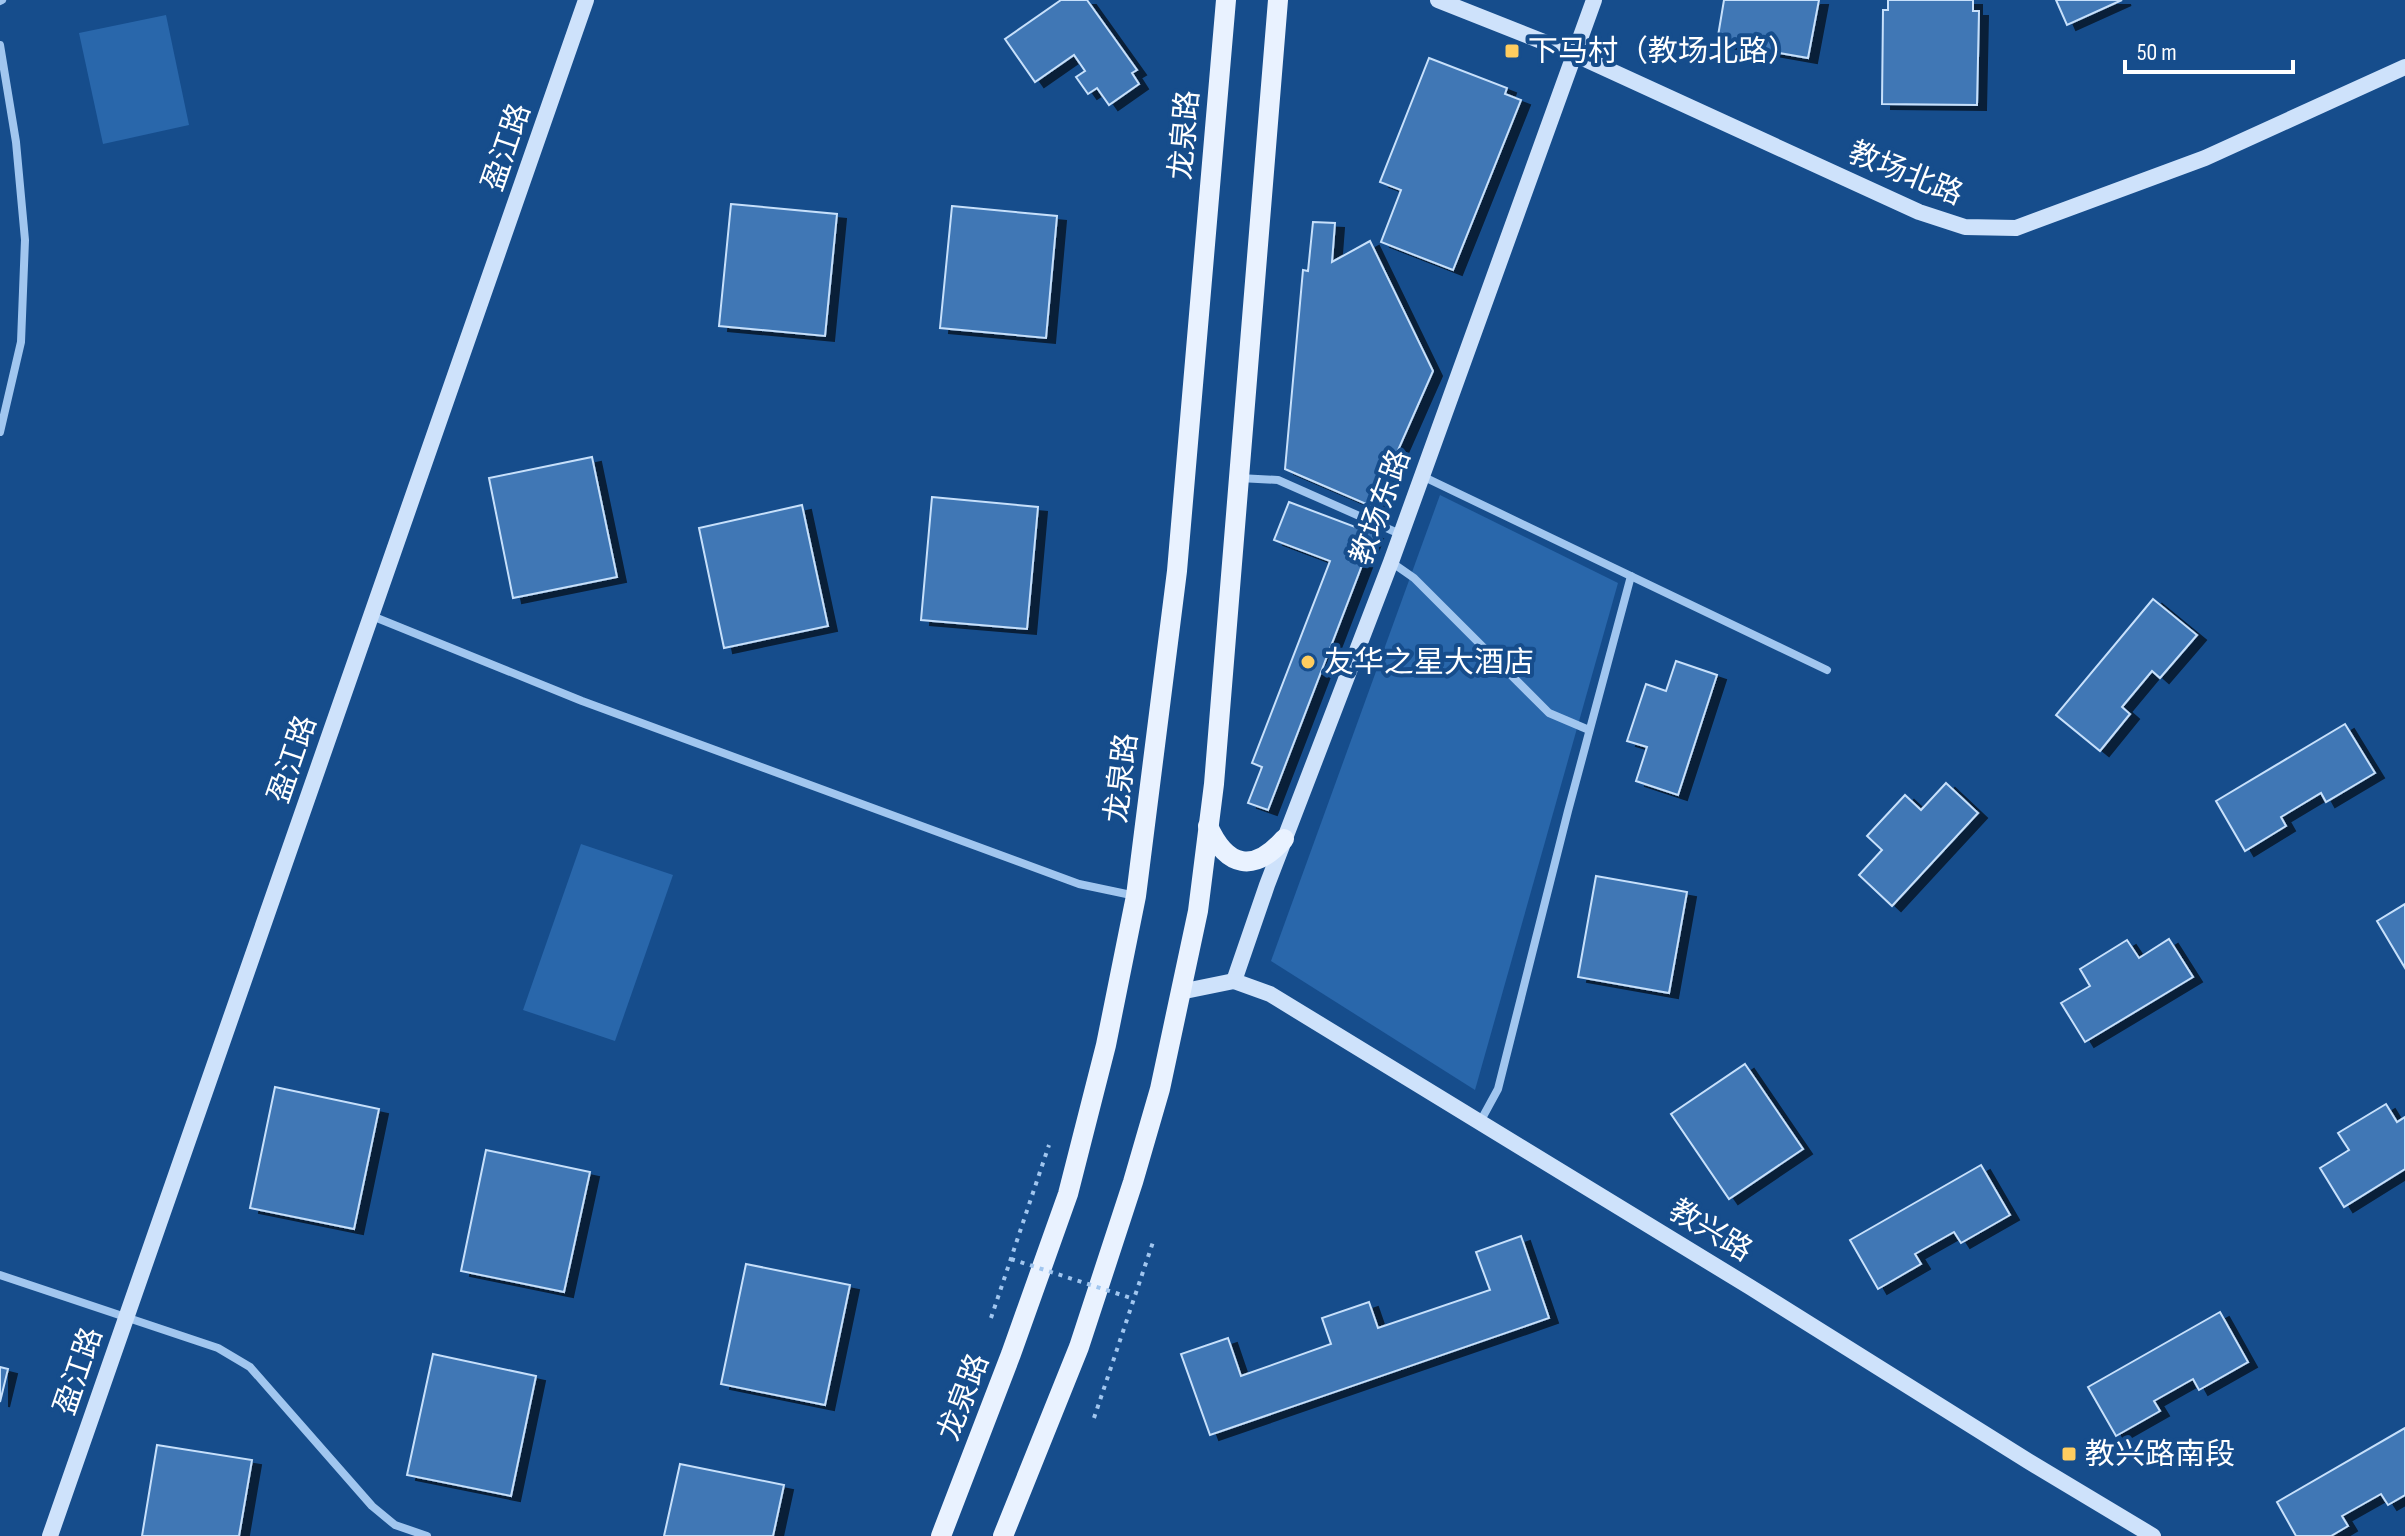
<svg xmlns="http://www.w3.org/2000/svg" width="2405" height="1536" viewBox="0 0 2405 1536" font-family="'Sofia Sans Condensed','Noto Sans SC',sans-serif">
<style>
.green{fill:#2967ab}
.building{fill:#3f77b5;stroke:#c7e0fb;stroke-width:2;filter:url(#shadow)}
.lines{fill:none;stroke-linecap:round;stroke-linejoin:round}
.path{stroke:#a1c6ef;stroke-width:4;stroke-dasharray:4 6;stroke-linecap:butt}
.street{stroke:#a1c6ef;stroke-width:8}
.secondary{stroke:#cee2fb;stroke-width:16}
.primary{stroke:#e9f2ff;stroke-width:20}
.path-bridge{stroke:#a1c6ef;stroke-width:4;stroke-dasharray:4 6;stroke-linecap:butt}
.poi-dot{fill:#ffcd5f;stroke:#164d8c;stroke-width:3}
.labels{text-anchor:middle;stroke-width:8;stroke-linejoin:round;paint-order:stroke}
.poi-label{font-size:30px;fill:#fff;stroke:#164d8c;text-anchor:start}
.street-label{font-size:30px;fill:#fff;stroke:#164d8c}
</style>
<defs>
<filter id="shadow"><feDropShadow dx="9" dy="5" stdDeviation="0" flood-color="#0009"/></filter>
</defs>
<rect width="100%" height="100%" fill="#164d8c"/>
<g class="green">
<path d="M 166,15 L 189,125 L 103,144 L 79,33 Z"/>
<path d="M 1440,495 L 1618,583 L 1475,1090 L 1271,961 Z"/>
<path d="M 581,844 L 673,875 L 615,1041 L 523,1010 Z"/>
</g>
<g class="building">
<path d="M 1061,0 L 1087,0 L 1137,70 L 1132,73 L 1139,84 L 1109,105 L 1097,88 L 1088,94 L 1076,77 L 1085,71 L 1074,55 L 1035,82 L 1005,39 Z"/>
<path d="M 1724,0 L 1819,0 L 1808,58 L 1717,42 Z"/>
<path d="M 1888,0 L 1973,0 L 1973,11 L 1979,11 L 1977,105 L 1882,104 L 1883,10 L 1888,10 Z"/>
<path d="M 2056,0 L 2122,0 L 2067,25 Z"/>
<path d="M 1429,58 L 1507,88 L 1505,94 L 1521,100 L 1453,270 L 1381,242 L 1401,190 L 1380,182 Z"/>
<path d="M 731,204 L 837,214 L 825,336 L 719,326 Z"/>
<path d="M 952,206 L 1057,216 L 1046,338 L 940,328 Z"/>
<path d="M 1313,222 L 1335,223 L 1332,262 L 1370,241 L 1433,371 L 1373,507 L 1285,469 L 1303,270 L 1308,271 Z"/>
<path d="M 592,457 L 617,577 L 513,598 L 489,478 Z"/>
<path d="M 932,497 L 1038,507 L 1027,629 L 921,620 Z"/>
<path d="M 1289,502 L 1374,534 L 1268,810 L 1248,803 L 1262,767 L 1252,763 L 1330,561 L 1274,540 Z"/>
<path d="M 802,505 L 828,626 L 724,648 L 699,528 Z"/>
<path d="M 2153,599 L 2197,635 L 2160,678 L 2152,671 L 2122,707 L 2130,714 L 2100,751 L 2056,715 Z"/>
<path d="M 1676,661 L 1717,675 L 1678,795 L 1636,781 L 1647,747 L 1627,741 L 1646,684 L 1666,691 Z"/>
<path d="M 2345,724 L 2375,773 L 2326,802 L 2321,793 L 2281,817 L 2286,826 L 2245,851 L 2216,801 Z"/>
<path d="M 1946,783 L 1978,813 L 1892,906 L 1859,875 L 1882,850 L 1867,836 L 1905,795 L 1921,810 Z"/>
<path d="M 1596,876 L 1687,892 L 1669,993 L 1578,977 Z"/>
<path d="M 2405,904 L 2405,968 L 2377,921 Z"/>
<path d="M 2169,939 L 2193,977 L 2085,1042 L 2061,1003 L 2090,986 L 2080,969 L 2127,940 L 2139,958 Z"/>
<path d="M 1745,1064 L 1803,1149 L 1729,1199 L 1671,1114 Z"/>
<path d="M 275,1087 L 379,1109 L 354,1229 L 250,1208 Z"/>
<path d="M 2386,1104 L 2397,1122 L 2405,1117 L 2405,1169 L 2344,1207 L 2320,1168 L 2349,1150 L 2338,1133 Z"/>
<path d="M 486,1150 L 590,1172 L 564,1292 L 461,1271 Z"/>
<path d="M 1981,1165 L 2010,1215 L 1961,1243 L 1954,1232 L 1915,1254 L 1921,1264 L 1878,1289 L 1850,1240 Z"/>
<path d="M 1521,1236 L 1549,1318 L 1210,1435 L 1181,1354 L 1228,1338 L 1241,1376 L 1331,1344 L 1322,1318 L 1369,1302 L 1378,1328 L 1490,1290 L 1476,1252 Z"/>
<path d="M 746,1264 L 850,1285 L 825,1405 L 721,1384 Z"/>
<path d="M 2220,1312 L 2248,1362 L 2199,1390 L 2193,1379 L 2154,1401 L 2160,1411 L 2116,1436 L 2088,1387 Z"/>
<path d="M 433,1354 L 536,1376 L 511,1496 L 407,1475 Z"/>
<path d="M 0,1367 L 8,1369 L 0,1402 Z"/>
<path d="M 2405,1428 L 2405,1495 L 2388,1505 L 2381,1494 L 2342,1516 L 2348,1526 L 2331,1536 L 2296,1536 L 2277,1502 Z"/>
<path d="M 157,1445 L 252,1460 L 239,1536 L 142,1536 Z"/>
<path d="M 680,1464 L 784,1485 L 773,1536 L 664,1536 Z"/>
</g>
<g class="lines">
<g class="path">
<path d="M 991,1318 L 1049,1145"/>
<path d="M 1094,1418 L 1154,1239"/>
</g>
<g class="street">
<path d="M 0,1 L 2,0"/>
<path d="M 0,45 L 16,142 L 25,240 L 21,342 L 0,432"/>
<path d="M 1422,476 L 1827,670"/>
<path d="M 1239,478 L 1278,480 L 1400,534"/>
<path d="M 1391,562 L 1414,578 L 1549,713 L 1589,730"/>
<path d="M 372,616 L 582,701 L 1079,884 L 1136,896"/>
<path d="M 1480,1122 L 1498,1089 L 1568,811 L 1631,576"/>
<path d="M 0,1275 L 218,1348 L 250,1367 L 372,1506 L 395,1525 L 427,1536"/>
</g>
<g class="secondary">
<path d="M 1438,0 L 1574,54 L 1919,212 L 1965,227 L 2016,228 L 2205,158 L 2405,67"/>
<path d="M 1234,981 L 1270,994 L 1750,1287 L 2028,1461 L 2153,1536"/>
<path d="M 1234,981 L 1267,885 L 1391,562 L 1594,0"/>
<path d="M 1180,992 L 1234,981"/>
<path d="M 50,1536 L 586,0"/>
</g>
<g class="primary">
<path d="M 1208,826 C 1227,868 1254,873 1284,839"/>
<path d="M 941,1536 L 1011,1354 L 1068,1194 L 1106,1045 L 1136,896 L 1177,571 L 1226,0"/>
<path d="M 1003,1536 L 1079,1347 L 1133,1182 L 1160,1089 L 1198,911 L 1214,784 L 1278,0"/>
</g>
<path class="path-bridge" d="M 1011,1259 L 1134,1299"/>
</g>
<g class="poi-dot">
<rect x="1504" y="43" width="16" height="16" rx="4"/>
<circle cx="1308" cy="662" r="8"/>
<rect x="2061" y="1446" width="16" height="16" rx="4"/>
</g>
<g class="labels">
<g class="poi-label">
<text x="1528" y="61">下马村（教场北路）</text>
<text x="1324" y="672">友华之星大酒店</text>
<text x="2085" y="1464">教兴路南段</text>
</g>
<g class="street-label">
<text transform="translate(1184 135) rotate(-85)" y="10">龙泉路</text>
<text transform="translate(506 147) rotate(-71)" y="10">盈江路</text>
<text transform="translate(1906 173) rotate(22)" y="10">教场北路</text>
<text transform="translate(1380 507) rotate(-70)" y="10">教场东路</text>
<text transform="translate(292 759) rotate(-71)" y="10">盈江路</text>
<text transform="translate(1121 778) rotate(-83)" y="10">龙泉路</text>
<text transform="translate(1711 1230) rotate(31)" y="10">教兴路</text>
<text transform="translate(78 1371) rotate(-71)" y="10">盈江路</text>
<text transform="translate(963 1397) rotate(-69)" y="10">龙泉路</text>
</g>
</g>
<path d="M2125 60v12h168v-12" fill="none" stroke="#ffffff" stroke-width="4"/>
<text x="2137" y="60" font-size="24" fill="#ffffff" stroke="#164d8c" stroke-width="6" paint-order="stroke">50 m</text>
</svg>
